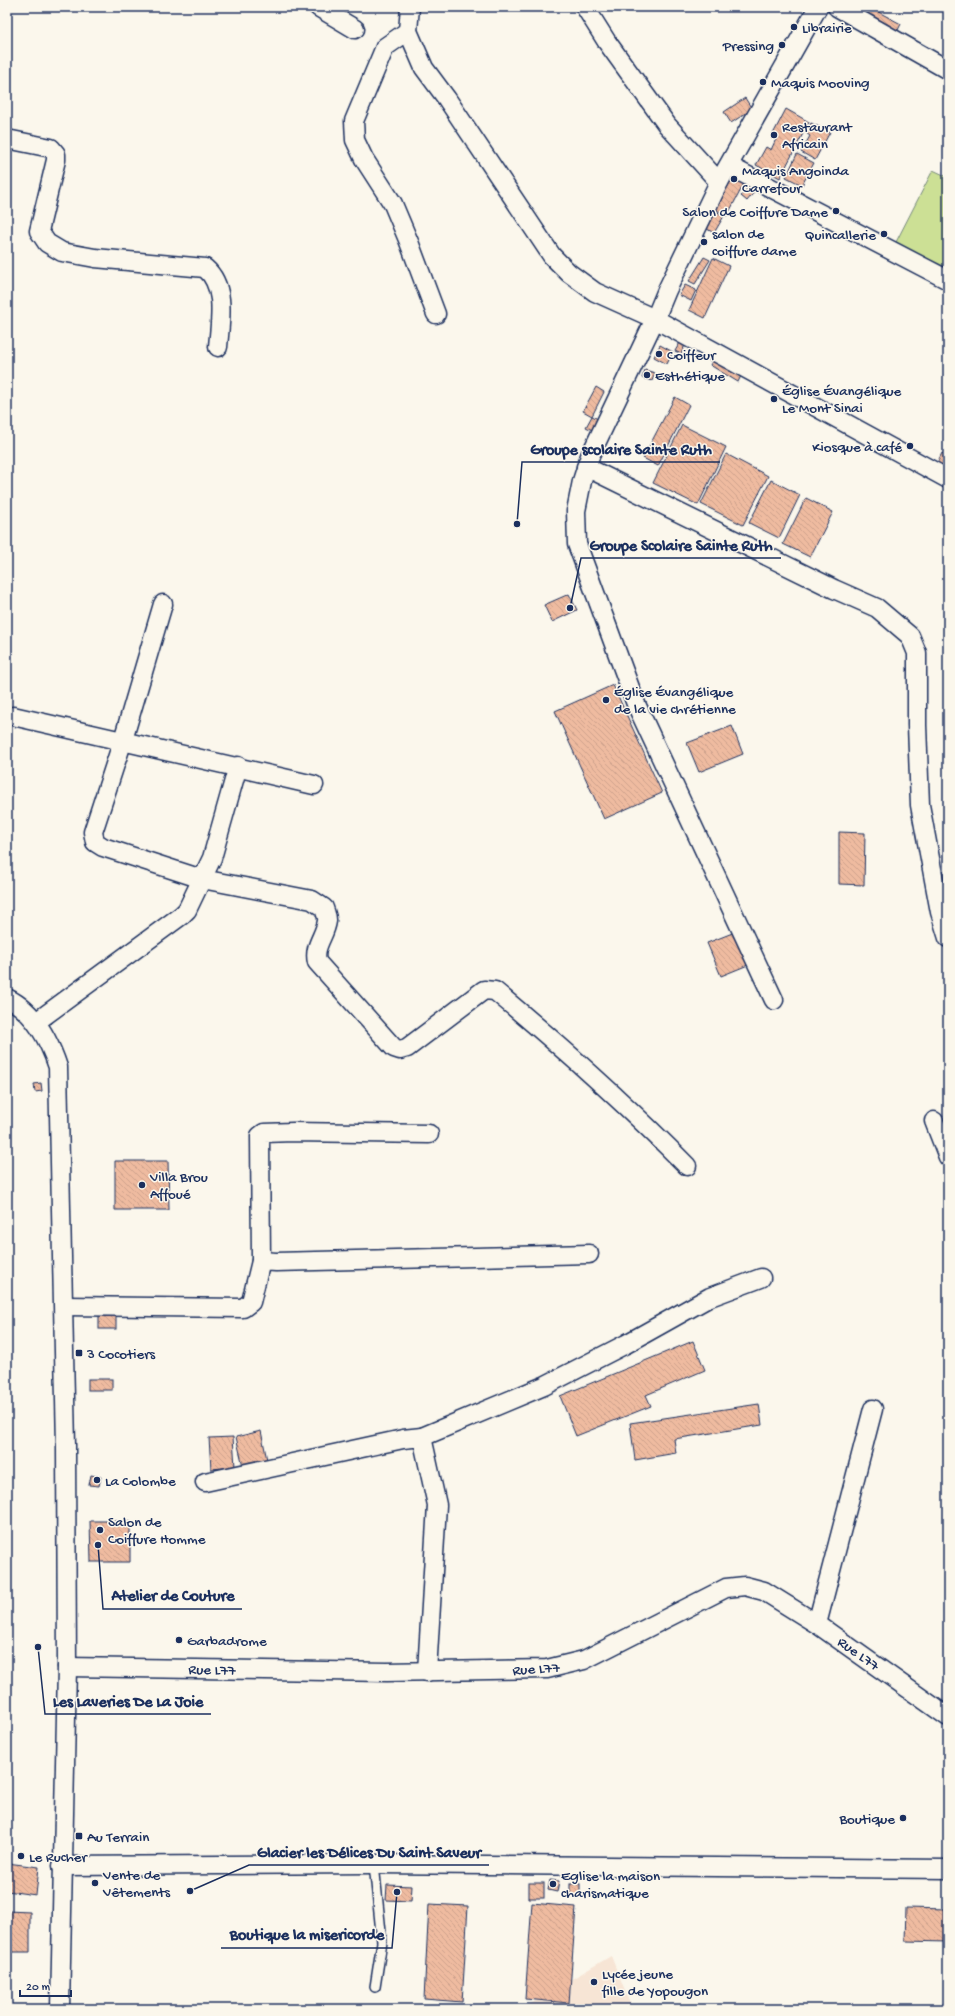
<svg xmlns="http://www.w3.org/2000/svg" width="955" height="2016" viewBox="0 0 955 2016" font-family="'Gochi Hand',sans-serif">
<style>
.built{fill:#f7e5d5}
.grass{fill:#cce095;stroke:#74887a}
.building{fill:url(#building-back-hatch);stroke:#1b2f5e}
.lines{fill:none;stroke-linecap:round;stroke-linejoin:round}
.service-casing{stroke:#1b2f5e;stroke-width:12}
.minor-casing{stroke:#1b2f5e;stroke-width:21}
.service{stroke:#fbf7ec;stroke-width:9}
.minor{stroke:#fbf7ec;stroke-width:18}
.poi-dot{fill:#1b2f5e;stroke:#fbf7ec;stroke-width:1.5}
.labels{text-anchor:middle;stroke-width:3;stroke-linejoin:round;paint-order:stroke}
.poi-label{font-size:15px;fill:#1b2f5e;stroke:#fbf7ec;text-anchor:start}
.street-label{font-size:15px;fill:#1b2f5e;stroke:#fbf7ec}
.leader{fill:none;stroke:#1b2f5e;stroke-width:1.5}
.callout-dot{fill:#1b2f5e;stroke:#fbf7ec;stroke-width:1.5}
.callout-label{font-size:16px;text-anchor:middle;font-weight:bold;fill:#1b2f5e;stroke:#fbf7ec;stroke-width:3;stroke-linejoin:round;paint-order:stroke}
</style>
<defs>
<pattern id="building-back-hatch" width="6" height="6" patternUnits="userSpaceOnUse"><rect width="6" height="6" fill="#efbba0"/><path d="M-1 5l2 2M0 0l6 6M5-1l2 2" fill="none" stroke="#cca18c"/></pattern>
</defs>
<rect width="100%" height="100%" fill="#fbf7ec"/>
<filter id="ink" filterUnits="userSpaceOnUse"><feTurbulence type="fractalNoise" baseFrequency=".025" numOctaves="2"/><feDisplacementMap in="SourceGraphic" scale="8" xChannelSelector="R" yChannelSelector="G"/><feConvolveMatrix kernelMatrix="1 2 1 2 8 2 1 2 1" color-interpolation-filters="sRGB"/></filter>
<g filter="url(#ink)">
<path class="built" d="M 611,1956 L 632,2009 L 521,2009 Z"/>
<path class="grass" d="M 933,170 L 948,177 L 948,268 L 895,244 Z"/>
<g class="building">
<path d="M 849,7 L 869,7 L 901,24 L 897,32 Z"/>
<path d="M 745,98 L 752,109 L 731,123 L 724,112 Z"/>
<path d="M 786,109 L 809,122 L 780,178 L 756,165 L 766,147 L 771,150 L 776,139 L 772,136 Z"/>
<path d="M 811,123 L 830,132 L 815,160 L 801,152 L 810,136 L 806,133 Z"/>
<path d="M 797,154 L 814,163 L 802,185 L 786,177 Z"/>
<path d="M 732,175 L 745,182 L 727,216 L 715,209 Z"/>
<path d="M 749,186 L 755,191 L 747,201 L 741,196 Z"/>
<path d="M 716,211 L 724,216 L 714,233 L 707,229 Z"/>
<path d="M 704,257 L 710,260 L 695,284 L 689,281 Z"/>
<path d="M 713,258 L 729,266 L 705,318 L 689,310 Z"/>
<path d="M 685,285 L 696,290 L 691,301 L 679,295 Z"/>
<path d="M 681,341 L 686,343 L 681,354 L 675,351 Z"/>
<path d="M 660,345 L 673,352 L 667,364 L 654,357 Z"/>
<path d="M 714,358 L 742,374 L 738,382 L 710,365 Z"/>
<path d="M 645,370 L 655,373 L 652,381 L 642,378 Z"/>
<path d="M 596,387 L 604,392 L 592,416 L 583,411 Z"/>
<path d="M 675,397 L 689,405 L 658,466 L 643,458 Z"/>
<path d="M 592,416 L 598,419 L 592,430 L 586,427 Z"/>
<path d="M 682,425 L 726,447 L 698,505 L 653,483 Z"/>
<path d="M 942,453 L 948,456 L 948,469 L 937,463 Z"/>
<path d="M 726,454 L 768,476 L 743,525 L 701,504 Z"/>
<path d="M 771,480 L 800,495 L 779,538 L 749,523 Z"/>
<path d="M 806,498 L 833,512 L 810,557 L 783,544 Z"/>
<path d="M 569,594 L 577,610 L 552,622 L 544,605 Z"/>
<path d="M 613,685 L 662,793 L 604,819 L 555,711 Z"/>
<path d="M 732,726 L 743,754 L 699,772 L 687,743 Z"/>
<path d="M 948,743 L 948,756 L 947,756 L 944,744 Z"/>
<path d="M 946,789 L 948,789 L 948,808 Z"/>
<path d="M 839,832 L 865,833 L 864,885 L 839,884 Z"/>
<path d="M 735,932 L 748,965 L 721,976 L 707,943 Z"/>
<path d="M 41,1083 L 42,1091 L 35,1092 L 34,1084 Z"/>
<path d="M 115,1161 L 168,1161 L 169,1210 L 115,1210 Z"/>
<rect x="99" y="1312" width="17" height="17"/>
<path d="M 693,1341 L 705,1370 L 646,1395 L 651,1406 L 576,1436 L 560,1396 Z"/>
<rect x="88" y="1379" width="24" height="11"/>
<path d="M 759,1404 L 762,1425 L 674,1439 L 676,1453 L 635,1460 L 630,1423 Z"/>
<path d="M 261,1431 L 267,1460 L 243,1466 L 236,1437 Z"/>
<path d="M 233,1437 L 235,1467 L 211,1469 L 209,1438 Z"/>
<path d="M 91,1475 L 101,1477 L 99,1486 L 89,1485 Z"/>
<path d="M 90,1521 L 130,1521 L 130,1562 L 91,1562 Z"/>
<path d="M 7,1863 L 39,1867 L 36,1895 L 7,1891 Z"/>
<path d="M 550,1880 L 559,1881 L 557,1892 L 548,1890 Z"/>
<rect x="529" y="1883" width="15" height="15"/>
<rect x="570" y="1884" width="10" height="12"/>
<path d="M 387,1885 L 412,1886 L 411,1901 L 386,1900 Z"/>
<path d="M 532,1903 L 576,1907 L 569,2003 L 525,1999 Z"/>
<path d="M 429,1904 L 468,1906 L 462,2002 L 424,1999 Z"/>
<path d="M 906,1908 L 948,1909 L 948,1942 L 905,1941 Z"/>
<path d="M 7,1911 L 30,1912 L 30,1952 L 7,1952 Z"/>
</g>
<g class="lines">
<defs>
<path id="service" d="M 374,1864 L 382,1942 L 375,1987"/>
<g id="minor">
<path d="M 318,7 L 355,29"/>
<path d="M 410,7 L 408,31 L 424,68 L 447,99 L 552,256 L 569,273 L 595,292 L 655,319 L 948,479"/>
<path d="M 585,7 L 607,42 L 667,125 L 719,182"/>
<path d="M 837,7 L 948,70"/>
<path d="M 408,31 L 385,47 L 354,121 L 355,140 L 364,159 L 393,204 L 409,242 L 436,314"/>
<path d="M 7,139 L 51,148 L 56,154 L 56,160 L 39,231 L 47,243 L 62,252 L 95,258 L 205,268 C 227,287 220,321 218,347"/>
<path d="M 729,166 L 948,280"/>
<path d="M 586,467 L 834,589 L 877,608 L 910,636 L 917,653 L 917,725 L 920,805 L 940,912 L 948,938"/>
<path d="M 163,604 L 123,740 L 93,832 L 95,842 L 103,847 L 202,879 L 312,900 L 324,908 C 325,912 328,918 327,921 C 325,936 313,946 317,962 L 394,1048 L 400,1050 L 407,1048 L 484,990 L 495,991 C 562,1047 626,1104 687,1166"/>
<path d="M 13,716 L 314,785"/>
<path d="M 7,998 C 34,1011 49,1040 58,1067 L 66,1446 L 67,1667 L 60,2009"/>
<path d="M 774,1000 L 636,704 L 577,544 L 576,511 L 582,481 L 590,456 L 655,319 L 667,290 L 719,182 L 818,7"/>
<path d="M 36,1022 L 182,915 L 187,910 L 212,858 L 238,766"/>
<path d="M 934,1121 L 948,1157"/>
<path d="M 261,1261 L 260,1136 L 264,1133 L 293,1132 L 429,1134"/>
<path d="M 64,1306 L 243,1308 L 251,1302 L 261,1261 L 276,1262 L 589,1254"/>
<path d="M 422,1437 L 544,1386 L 626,1344 L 710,1297 L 761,1278"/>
<path d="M 205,1482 L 403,1439 L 422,1437 L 437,1505 L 427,1672"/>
<path d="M 817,1624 L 873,1409"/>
<path d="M 67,1667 L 387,1672 L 547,1669 L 584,1660 L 726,1588 L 745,1586 L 764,1591 L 817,1624 L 948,1717"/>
<path d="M 62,1866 L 374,1864 L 948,1869"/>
</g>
</defs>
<use href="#service" class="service-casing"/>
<use href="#minor" class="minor-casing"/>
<use href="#service" class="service"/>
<use href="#minor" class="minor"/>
</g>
</g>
<g class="poi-dot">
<circle cx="794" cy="27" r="4"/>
<circle cx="782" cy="45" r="4"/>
<circle cx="763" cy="82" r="4"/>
<circle cx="774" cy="135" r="4"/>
<circle cx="734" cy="179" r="4"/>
<circle cx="836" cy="211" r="4"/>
<circle cx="884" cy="234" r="4"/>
<circle cx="704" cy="242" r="4"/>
<circle cx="659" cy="354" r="4"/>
<circle cx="647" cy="375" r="4"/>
<circle cx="774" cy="399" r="4"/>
<circle cx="910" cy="446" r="4"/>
<circle cx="606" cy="700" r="4"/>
<circle cx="142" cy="1185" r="4"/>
<rect x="75" y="1349" width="8" height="8" rx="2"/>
<circle cx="97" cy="1480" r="4"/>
<circle cx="100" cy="1530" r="4"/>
<circle cx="179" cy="1640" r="4"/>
<circle cx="903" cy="1818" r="4"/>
<rect x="75" y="1832" width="8" height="8" rx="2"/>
<circle cx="21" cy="1856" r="4"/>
<circle cx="95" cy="1883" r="4"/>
<circle cx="553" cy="1884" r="4"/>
<circle cx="594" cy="1982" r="4"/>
</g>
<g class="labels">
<g class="poi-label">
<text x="802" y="32">Librairie</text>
<text x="774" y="50" text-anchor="end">Pressing</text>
<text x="771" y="87">Maquis Mooving</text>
<text x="782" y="131">Restaurant<tspan x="782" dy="17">Africain</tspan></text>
<text x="742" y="175">Maquis Angoinda<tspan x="742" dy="17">Carrefour</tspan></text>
<text x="828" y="216" text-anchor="end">Salon de Coiffure Dame</text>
<text x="712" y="238">salon de<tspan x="712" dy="17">coiffure dame</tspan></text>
<text x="876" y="239" text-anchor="end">Quincallerie</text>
<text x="667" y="359">Coiffeur</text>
<text x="655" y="380">Esthétique</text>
<text x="782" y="395">Église Évangélique<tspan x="782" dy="17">Le Mont Sinai</tspan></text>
<text x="902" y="451" text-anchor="end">Kiosque à café</text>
<text x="614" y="696">Église Évangélique<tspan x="614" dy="17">de la vie chrétienne</tspan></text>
<text x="150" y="1181">Villa Brou<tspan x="150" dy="17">Affoué</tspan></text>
<text x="87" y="1358">3 Cocotiers</text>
<text x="105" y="1485">La Colombe</text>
<text x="108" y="1526">Salon de<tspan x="108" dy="17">Coiffure Homme</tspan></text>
<text x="187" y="1645">Garbadrome</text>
<text x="895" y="1823" text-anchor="end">Boutique</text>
<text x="87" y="1841">Au Terrain</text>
<text x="29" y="1861">Le Rucher</text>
<text x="103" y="1879">Vente de<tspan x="103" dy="17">Vêtements</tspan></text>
<text x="561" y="1880">Eglise la maison<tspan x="561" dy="17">charismatique</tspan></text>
<text x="602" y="1978">Lycée jeune<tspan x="602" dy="17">fille de Yopougon</tspan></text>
</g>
<g class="street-label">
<text transform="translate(859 1653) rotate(35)" y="5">Rue L77</text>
<text transform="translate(536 1668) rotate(-4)" y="5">Rue L77</text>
<text transform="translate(212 1669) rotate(1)" y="5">Rue L77</text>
</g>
</g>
<path class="leader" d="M517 524L522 462H720M570 608L581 558H781M98 1545L103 1609H242M38 1647L45 1714H211M190 1891L249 1865H489M397 1892L392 1948H221"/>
<g class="callout-dot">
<circle cx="517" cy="524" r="4"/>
<circle cx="570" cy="608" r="4"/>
<circle cx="98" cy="1545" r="4"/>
<circle cx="38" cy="1647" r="4"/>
<circle cx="190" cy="1891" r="4"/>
<circle cx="397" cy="1892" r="4"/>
</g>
<g class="callout-label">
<text x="621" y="454">Groupe scolaire Sainte Ruth</text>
<text x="681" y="550">Groupe Scolaire Sainte Ruth</text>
<text x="173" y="1600">Atelier de Couture</text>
<text x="128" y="1706">Les Laveries De La Joie</text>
<text x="369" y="1857">Glacier les Délices Du Saint Saveur</text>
<text x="307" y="1939">Boutique la misericorde</text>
</g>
<rect width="955" height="2016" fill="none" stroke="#fbf7ec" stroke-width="24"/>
<rect x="12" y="12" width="931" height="1992" fill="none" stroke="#1b2f5e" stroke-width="1.5" filter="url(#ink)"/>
<path d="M20 1990v6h51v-6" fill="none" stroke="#1b2f5e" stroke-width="2"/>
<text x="26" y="1990" font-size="12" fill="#1b2f5e" stroke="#fbf7ec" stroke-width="3" paint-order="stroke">20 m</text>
</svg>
